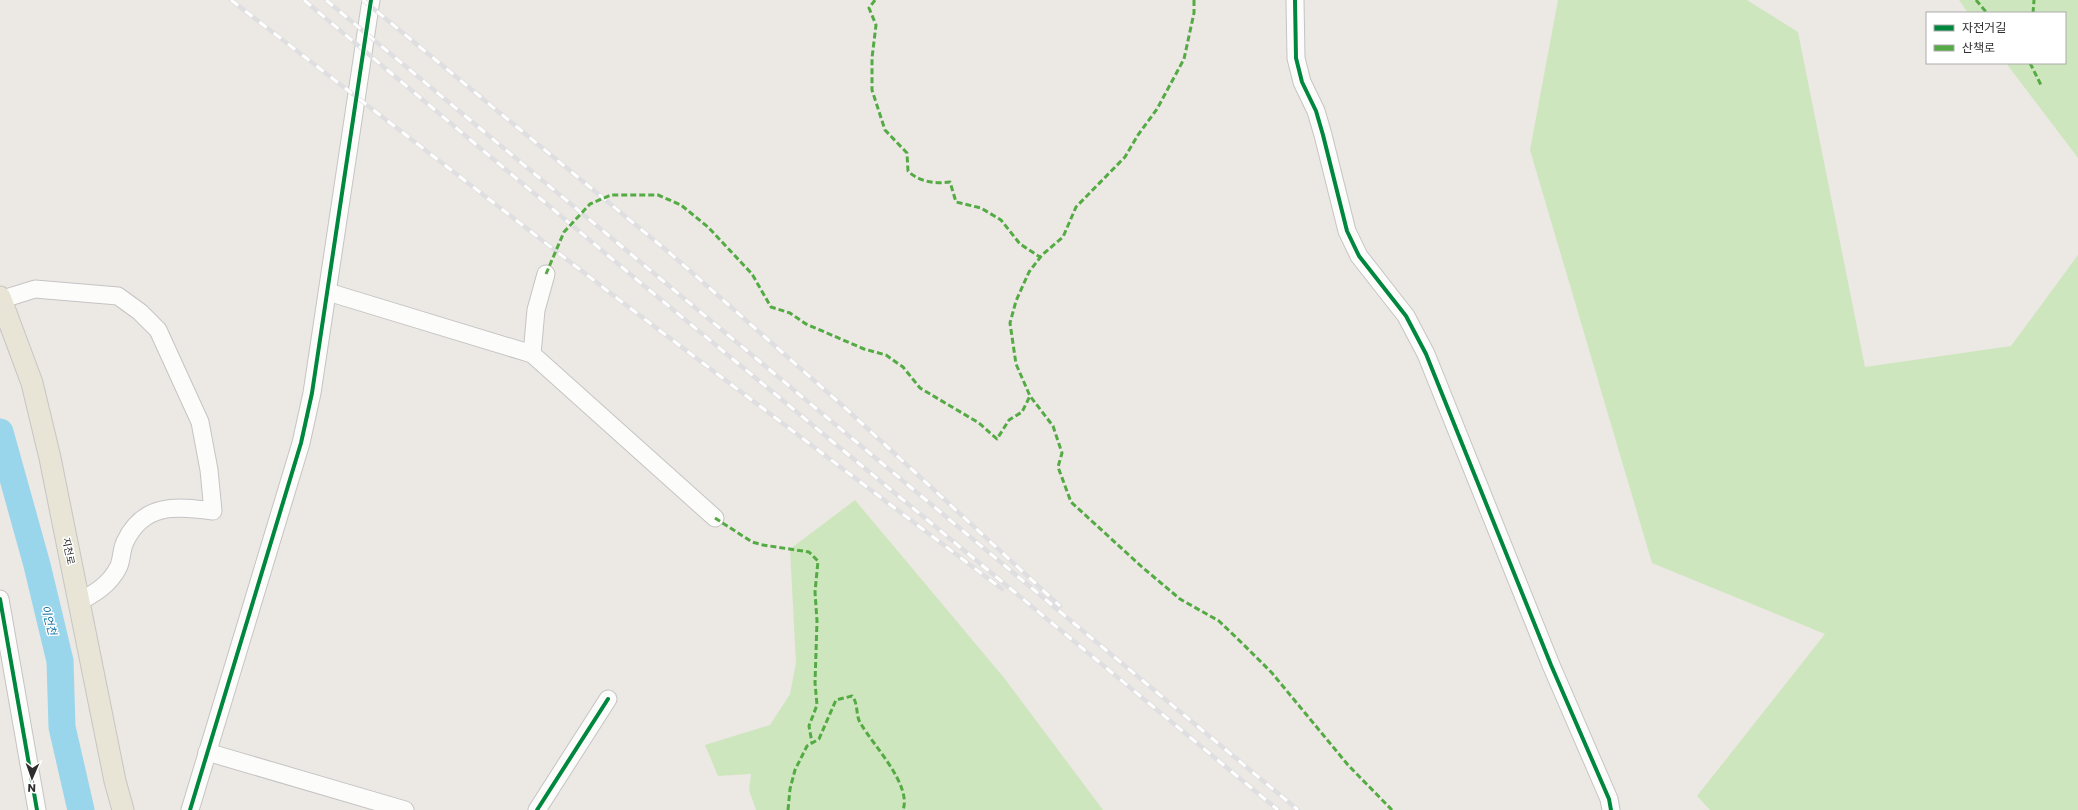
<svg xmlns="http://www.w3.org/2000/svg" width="2078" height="810" viewBox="0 0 2078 810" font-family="Poppins,'Noto Sans KR',sans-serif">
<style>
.green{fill:#cee6be}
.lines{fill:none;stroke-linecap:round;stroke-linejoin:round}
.river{stroke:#99d6ec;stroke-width:27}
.minor-casing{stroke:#c5c4c5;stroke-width:19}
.major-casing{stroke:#c6c5c4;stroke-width:23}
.minor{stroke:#fcfcfb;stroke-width:17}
.major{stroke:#e8e4d6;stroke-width:21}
.rail-casing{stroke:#dfdfe1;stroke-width:4.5}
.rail{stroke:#fff;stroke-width:3;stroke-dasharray:9;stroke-linecap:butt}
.quiet{stroke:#54ab44;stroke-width:3;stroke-dasharray:6 3;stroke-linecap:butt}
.cycleway-casing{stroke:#fff;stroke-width:6}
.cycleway{stroke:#00873e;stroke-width:4}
.labels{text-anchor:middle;stroke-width:3;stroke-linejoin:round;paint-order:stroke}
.street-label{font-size:10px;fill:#2e2e2e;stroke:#fff}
.water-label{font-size:11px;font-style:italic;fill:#0d6fa3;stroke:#fff}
</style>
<rect width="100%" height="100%" fill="#ece8e4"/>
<g class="green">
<path d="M 1558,0 L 1747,0 L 1798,32 L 1865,367 L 2011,346 L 2078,255 L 2078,810 L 1710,810 L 1697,796 L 1825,634 L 1652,563 L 1530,150 Z"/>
<path d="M 1959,0 L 2078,0 L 2078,158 L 2006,63 L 2065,63 L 2065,13 L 1968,13 Z"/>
<path d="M 855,500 L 1005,679 L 1103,810 L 756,810 L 749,790 L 751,774 L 718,776 L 705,745 L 770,725 L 790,694 L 796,663 L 790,549 Z"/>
</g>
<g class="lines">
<path class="river" d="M 0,432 L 37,565 L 60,661 L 62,727 L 81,810"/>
<defs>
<g id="minor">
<path d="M 1295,0 L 1296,58 L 1302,82 L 1316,111 L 1323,135 L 1347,231 L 1359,256 L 1406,316 L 1426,354 L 1551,665 L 1609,799 L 1611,810"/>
<path d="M 328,292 L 532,354 L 715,518"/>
<path d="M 0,300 L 35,289 L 118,296 L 140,312 L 158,330 L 200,422 L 209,470 L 213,511 C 176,506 143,503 125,542 C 121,550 122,561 118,568 C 109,585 95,593 79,602"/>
<path d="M 532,354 L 536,310 L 546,274"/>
<path d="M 0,599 L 37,810"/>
<path d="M 207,752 L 405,810"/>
<path d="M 190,810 L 301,443 L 312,393 L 371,0"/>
<path d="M 537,810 L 608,699"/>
</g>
<path id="major" d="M 0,297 L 32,383 L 50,458 L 115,781 L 123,810"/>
</defs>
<use href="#minor" class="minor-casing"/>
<use href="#major" class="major-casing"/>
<use href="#minor" class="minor"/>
<use href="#major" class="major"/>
<defs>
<g id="rail">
<path d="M 231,0 L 622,302 L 1002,589"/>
<path d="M 304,0 L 636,279 L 1278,810"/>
<path d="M 326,0 L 1298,810"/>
<path d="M 363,0 L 671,254 L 843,406 L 1060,606"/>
</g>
</defs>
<use href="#rail" class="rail-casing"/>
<use href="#rail" class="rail"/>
<g class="quiet">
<path d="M 875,0 L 869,8 L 876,25 L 872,58 L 872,90 L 885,130 L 907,153 L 908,171 C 919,182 936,184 950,182 L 956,202 L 981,208 L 1001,220 L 1020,244 L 1040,257"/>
<path d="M 1194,0 L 1194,13 L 1184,59 L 1157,109 L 1138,135 L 1125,157 L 1076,207 L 1063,237 L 1042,255 L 1029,272 L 1016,301 L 1010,323 L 1016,364 L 1030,396 L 1053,426 L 1062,453 L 1058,467 L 1071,502 L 1142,567 L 1180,599 L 1219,621 L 1243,644 L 1272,673 L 1348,765 L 1392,810"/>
<path d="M 1976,0 L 1987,13"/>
<path d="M 2033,13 L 2034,0"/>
<path d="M 2030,63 L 2041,85"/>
<path d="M 546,274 L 564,232 L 590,204 L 611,195 L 658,195 L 681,205 L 708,227 L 752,274 L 771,307 L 790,313 L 806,324 L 864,349 L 886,355 L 903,367 L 920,388 L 979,423 L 997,439 L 1009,420 L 1022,412 L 1030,396"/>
<path d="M 715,518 L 752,542 L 763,545 L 809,552 L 818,561 L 815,592 L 817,621 L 815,683 L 817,705 L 809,726 L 812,743"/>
<path d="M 788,810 L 790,789 L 795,770 L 807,746 L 819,739 L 836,700 L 852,696 C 859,704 855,716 861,724 C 873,745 912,785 903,810"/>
</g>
<defs>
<g id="cycleway">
<path d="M 1295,0 L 1296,58 L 1302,82 L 1316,111 L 1323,135 L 1347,231 L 1359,256 L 1406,316 L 1426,354 L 1551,665 L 1609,799 L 1611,810"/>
<path d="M 0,599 L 37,810"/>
<path d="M 190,810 L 301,443 L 312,393 L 371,0"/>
<path d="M 537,810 L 608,699"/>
</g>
</defs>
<use href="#cycleway" class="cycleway-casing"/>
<use href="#cycleway" class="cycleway"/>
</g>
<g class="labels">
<g class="street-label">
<text transform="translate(69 551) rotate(79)" y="4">지천로</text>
</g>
<g class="water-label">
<text transform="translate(49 620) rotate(75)" y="4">이언천</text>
</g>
</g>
<rect x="1926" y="12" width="140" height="52" fill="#ffffff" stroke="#ababab"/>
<rect x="1934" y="25" width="20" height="6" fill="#00873e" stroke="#ababab"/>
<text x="1962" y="32" font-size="12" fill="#2e2e2e">자전거길</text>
<rect x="1934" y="45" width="20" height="6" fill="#54ab44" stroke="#ababab"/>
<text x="1962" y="52" font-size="12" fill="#2e2e2e">산책로</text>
<g transform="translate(32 778) rotate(182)" stroke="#ffffff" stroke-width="3" paint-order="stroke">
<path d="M0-3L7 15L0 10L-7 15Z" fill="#2e2e2e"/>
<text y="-6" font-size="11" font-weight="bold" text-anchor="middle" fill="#2e2e2e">N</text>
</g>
</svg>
